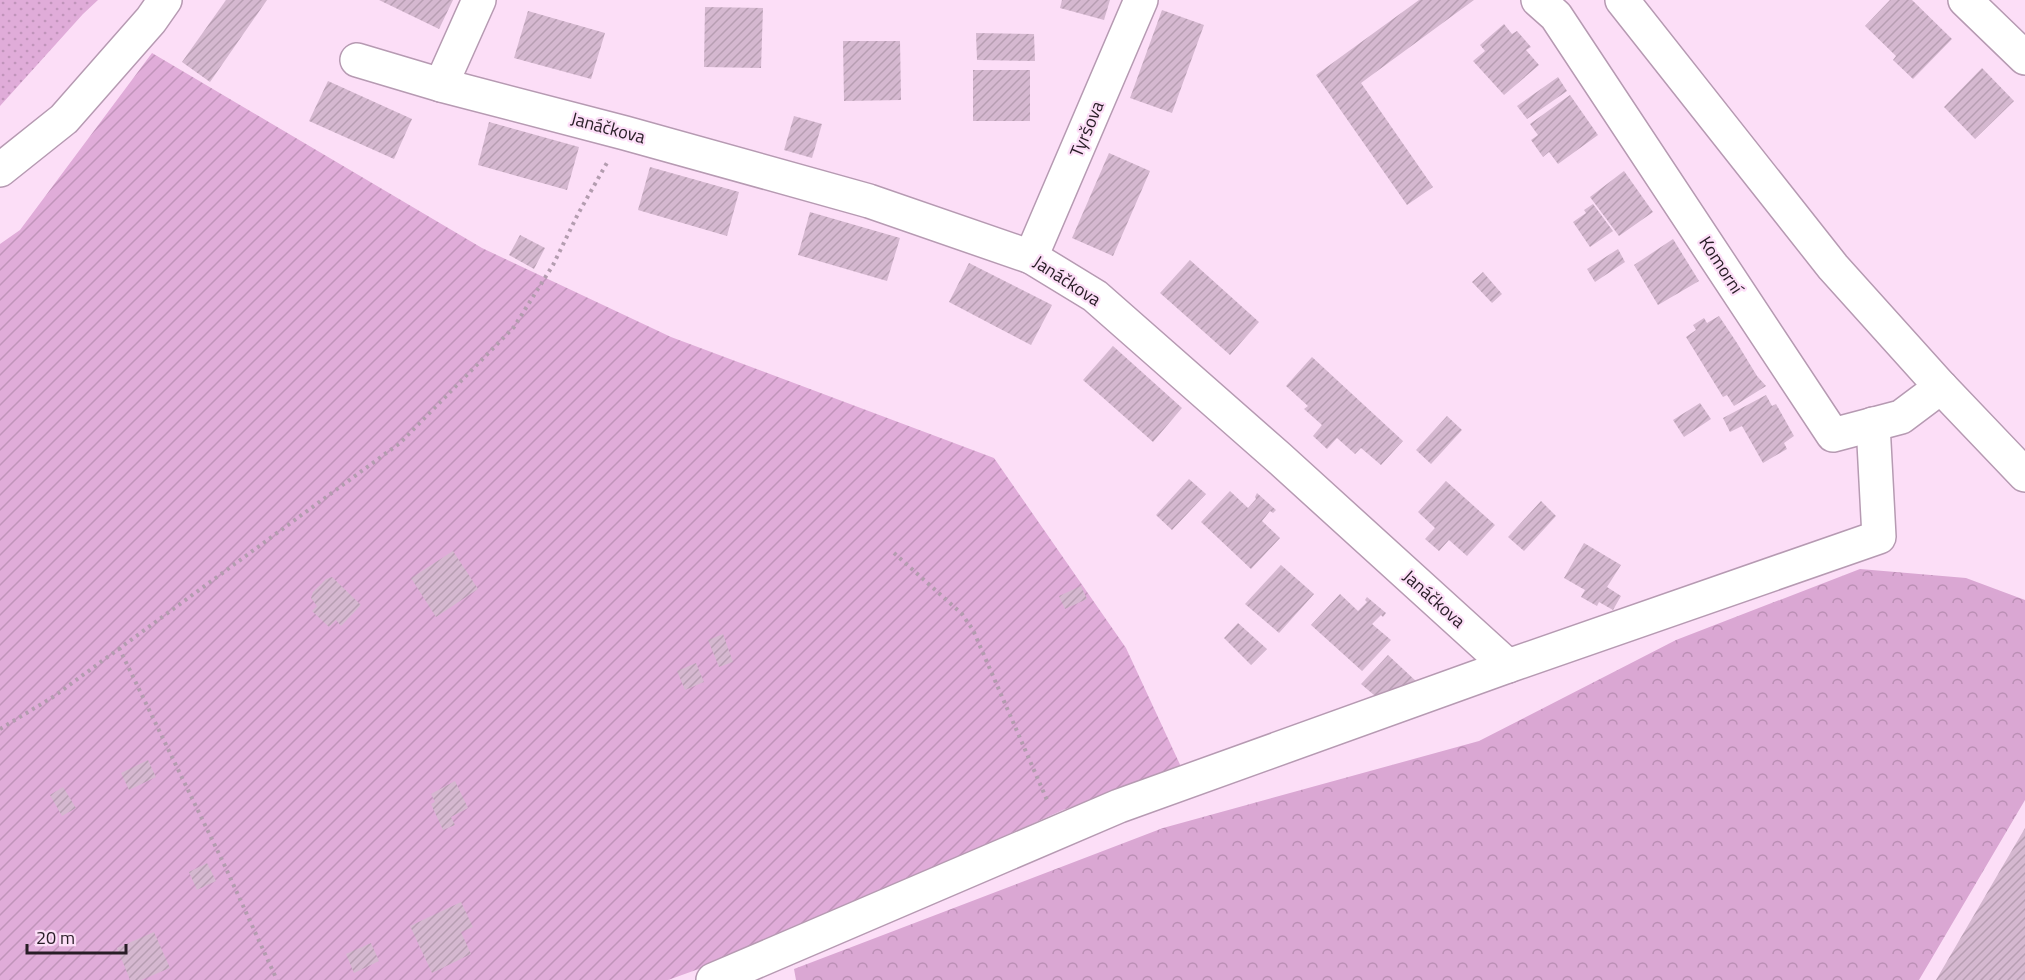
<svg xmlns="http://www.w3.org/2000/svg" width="2025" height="980" viewBox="0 0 2025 980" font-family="'Titillium Web',sans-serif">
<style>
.grass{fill:url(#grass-dots)}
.forest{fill:url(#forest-crowns)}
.garden{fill:url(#garden-furrows)}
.building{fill:url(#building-hatch)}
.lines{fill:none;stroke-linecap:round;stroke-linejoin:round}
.minor-casing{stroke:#b69ab2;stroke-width:36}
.path{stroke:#b39caf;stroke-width:4;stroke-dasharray:3 4.5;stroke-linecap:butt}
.minor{stroke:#fff;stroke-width:33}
.labels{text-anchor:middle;stroke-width:4.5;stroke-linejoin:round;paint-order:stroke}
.street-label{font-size:18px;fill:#281d26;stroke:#fcdef7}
</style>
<defs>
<pattern id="grass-dots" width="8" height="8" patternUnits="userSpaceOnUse" patternTransform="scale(1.5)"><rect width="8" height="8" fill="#e0acd9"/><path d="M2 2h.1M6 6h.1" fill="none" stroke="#c094ba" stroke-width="1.8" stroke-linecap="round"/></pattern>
<pattern id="forest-crowns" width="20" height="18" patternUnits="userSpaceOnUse" patternTransform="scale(1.5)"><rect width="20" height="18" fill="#daa7d3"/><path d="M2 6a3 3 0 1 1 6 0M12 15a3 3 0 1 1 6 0" fill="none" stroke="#bb8fb5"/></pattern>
<pattern id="garden-furrows" width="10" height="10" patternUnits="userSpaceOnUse" patternTransform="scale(1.5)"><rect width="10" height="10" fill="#e0acd9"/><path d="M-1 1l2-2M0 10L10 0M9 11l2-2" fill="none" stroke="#c094ba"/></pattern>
<pattern id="building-hatch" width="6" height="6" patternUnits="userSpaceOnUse" patternTransform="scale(1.5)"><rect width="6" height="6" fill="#d5b8d0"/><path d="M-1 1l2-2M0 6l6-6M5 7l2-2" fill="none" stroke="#b79eb2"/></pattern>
</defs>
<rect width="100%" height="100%" fill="#fcdef7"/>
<path class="grass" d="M 0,0 L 98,0 L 83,14 L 0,106 Z"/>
<path class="forest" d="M 1860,569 L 1966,578 L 2025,600 L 2025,800 L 1919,980 L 796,980 L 794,969 L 1163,828 L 1479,741 L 1676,640 Z"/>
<path class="garden" d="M 152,53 L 482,248 L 671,337 L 994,458 L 1126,648 L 1183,771 L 1063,810 L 735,956 L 668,980 L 0,980 L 0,244 L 20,230 Z"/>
<g class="building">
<path d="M 226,0 L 267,0 L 210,82 L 182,62 Z"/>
<path d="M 379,0 L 453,0 L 439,29 Z"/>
<path d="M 1062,0 L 1110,0 L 1104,20 L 1060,8 Z"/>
<path d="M 1419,0 L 1474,0 L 1361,83 L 1433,187 L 1407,205 L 1316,75 Z"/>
<path d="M 1890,0 L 1912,0 L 1952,39 L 1913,79 L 1893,60 L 1896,56 L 1865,26 Z"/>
<path d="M 705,7 L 763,8 L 761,68 L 704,67 Z"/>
<path d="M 1162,10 L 1204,25 L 1172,113 L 1130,98 Z"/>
<path d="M 528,11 L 605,33 L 591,79 L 514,58 Z"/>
<path d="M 1504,24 L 1512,34 L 1517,31 L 1531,47 L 1526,50 L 1539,65 L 1504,95 L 1473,61 L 1485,51 L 1480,45 Z"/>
<path d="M 976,33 L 1034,34 L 1035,61 L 977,60 Z"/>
<path d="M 843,41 L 900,41 L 901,100 L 844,101 Z"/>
<path d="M 1982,68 L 2014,101 L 1975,139 L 1944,107 Z"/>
<rect x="973" y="70" width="57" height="51"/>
<path d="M 1558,77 L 1567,91 L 1527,119 L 1517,106 Z"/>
<path d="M 328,81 L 412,119 L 394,159 L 309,121 Z"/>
<path d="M 1570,95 L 1598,135 L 1558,164 L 1549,152 L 1543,157 L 1531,140 L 1538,135 L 1530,124 Z"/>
<path d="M 794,116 L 822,124 L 812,158 L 784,150 Z"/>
<path d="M 489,122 L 579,147 L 567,190 L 478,165 Z"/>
<path d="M 1109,153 L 1150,171 L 1113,256 L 1072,238 Z"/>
<path d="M 650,167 L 739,192 L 727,236 L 638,210 Z"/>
<path d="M 1624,171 L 1653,212 L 1619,236 L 1590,197 Z"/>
<path d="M 1593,204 L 1613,231 L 1590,247 L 1573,222 L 1586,213 L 1584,210 Z"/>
<path d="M 810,212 L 900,238 L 887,281 L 798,255 Z"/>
<path d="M 520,235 L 545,248 L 534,269 L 509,255 Z"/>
<path d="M 1673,239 L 1699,281 L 1658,305 L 1634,265 Z"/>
<path d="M 1618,249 L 1625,262 L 1595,282 L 1587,269 Z"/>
<path d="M 1190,260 L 1259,322 L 1230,355 L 1160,293 Z"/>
<path d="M 969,263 L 1052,305 L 1031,345 L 949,302 Z"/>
<path d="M 1483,272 L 1502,294 L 1492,303 L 1472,282 Z"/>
<path d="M 1719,316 L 1737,343 L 1757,376 L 1766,386 L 1734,406 L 1727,395 L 1723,397 L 1686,337 L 1696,330 L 1693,325 L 1704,318 L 1707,323 Z"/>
<path d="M 1113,346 L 1182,408 L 1153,442 L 1083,380 Z"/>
<path d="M 1312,357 L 1403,441 L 1381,465 L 1361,448 L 1355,454 L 1337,438 L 1327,449 L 1313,436 L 1322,425 L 1304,409 L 1308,406 L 1286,386 Z"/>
<path d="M 1766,395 L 1772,406 L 1776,404 L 1794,436 L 1784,443 L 1787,449 L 1763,463 L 1742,426 L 1730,432 L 1723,418 Z"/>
<path d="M 1700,403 L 1711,419 L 1684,437 L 1673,420 Z"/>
<path d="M 1447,416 L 1462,430 L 1431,464 L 1416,450 Z"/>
<path d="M 1189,479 L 1206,494 L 1172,530 L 1156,515 Z"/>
<path d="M 1446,481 L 1495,525 L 1467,556 L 1449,540 L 1439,551 L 1425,539 L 1435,528 L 1418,512 Z"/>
<path d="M 1230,491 L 1248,508 L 1256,499 L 1255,497 L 1257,493 L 1276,510 L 1273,513 L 1270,511 L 1262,521 L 1280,538 L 1251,569 L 1201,522 Z"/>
<path d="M 1541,501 L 1556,516 L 1524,551 L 1508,537 Z"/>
<path d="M 1584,543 L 1621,565 L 1607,587 L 1621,596 L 1613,610 L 1599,602 L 1597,606 L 1581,597 L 1585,590 L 1564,578 Z"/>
<path d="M 453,551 L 478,589 L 436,617 L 411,578 Z"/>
<path d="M 1281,565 L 1314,594 L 1279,633 L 1245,604 Z"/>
<path d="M 332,577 L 361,605 L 341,626 L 336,620 L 329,627 L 312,611 L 317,606 L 311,598 L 313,592 L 326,579 Z"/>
<path d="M 1081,586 L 1087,599 L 1065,609 L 1059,596 Z"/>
<path d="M 1340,594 L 1358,611 L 1367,602 L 1365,600 L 1367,597 L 1386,613 L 1383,617 L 1381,615 L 1372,624 L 1391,640 L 1362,671 L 1311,625 Z"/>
<path d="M 1238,623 L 1267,649 L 1251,665 L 1224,638 Z"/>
<path d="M 723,634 L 733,662 L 719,667 L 708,640 Z"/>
<path d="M 1388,655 L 1417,682 L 1381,701 L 1361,684 Z"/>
<path d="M 696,663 L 704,682 L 685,690 L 677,671 Z"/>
<path d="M 148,760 L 156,777 L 129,790 L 121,773 Z"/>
<path d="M 455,781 L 468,808 L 451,817 L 455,825 L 443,830 L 431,804 L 435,802 L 431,794 Z"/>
<path d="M 63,787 L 76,808 L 62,816 L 50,795 Z"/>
<path d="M 2025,828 L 2025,980 L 1936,980 Z"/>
<path d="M 207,863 L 216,881 L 197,890 L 189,872 Z"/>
<path d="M 461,902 L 473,927 L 461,932 L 471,954 L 432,973 L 410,926 Z"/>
<path d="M 154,932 L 170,968 L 141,980 L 130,980 L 117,948 Z"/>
<path d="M 371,943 L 379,961 L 354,973 L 346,954 Z"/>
</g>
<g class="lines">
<defs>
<g id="minor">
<path d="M 1538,0 L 1556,16 L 1833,435 L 1901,417 L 1941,387"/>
<path d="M 1622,0 L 1833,267 L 1941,387 L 2025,475"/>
<path d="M 1965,0 L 2025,58"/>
<path d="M 357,60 L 441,85 L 625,133 L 869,201 L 1031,257 L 1095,296 L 1278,457 L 1508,666"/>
<path d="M 441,85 L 479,0"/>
<path d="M 0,170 L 64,119 L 151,20 L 165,0"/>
<path d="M 1031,257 L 1141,0"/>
<path d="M 713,980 L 1119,806 L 1508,666 L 1879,537 L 1873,424"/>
</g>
</defs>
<use href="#minor" class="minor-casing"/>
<g class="path">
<path d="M 894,553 L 962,614 L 973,630 L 1047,800"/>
<path d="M 119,648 L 223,862 L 277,980"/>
<path d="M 0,729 L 53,697 L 400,443 L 514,327 L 553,265 L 578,214 L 608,161"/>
</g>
<use href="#minor" class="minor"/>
</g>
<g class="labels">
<g class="street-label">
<text transform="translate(608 128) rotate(15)" y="6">Janáčkova</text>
<text transform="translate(1087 129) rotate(-67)" y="6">Tyršova</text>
<text transform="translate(1721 265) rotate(57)" y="6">Komorní</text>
<text transform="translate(1067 281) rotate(33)" y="6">Janáčkova</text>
<text transform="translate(1434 599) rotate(42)" y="6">Janáčkova</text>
</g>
</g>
<path d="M27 944v9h99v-9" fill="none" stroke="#281d26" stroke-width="3"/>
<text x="36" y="944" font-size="18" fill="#281d26" stroke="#fcdef7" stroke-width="4.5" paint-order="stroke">20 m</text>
</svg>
